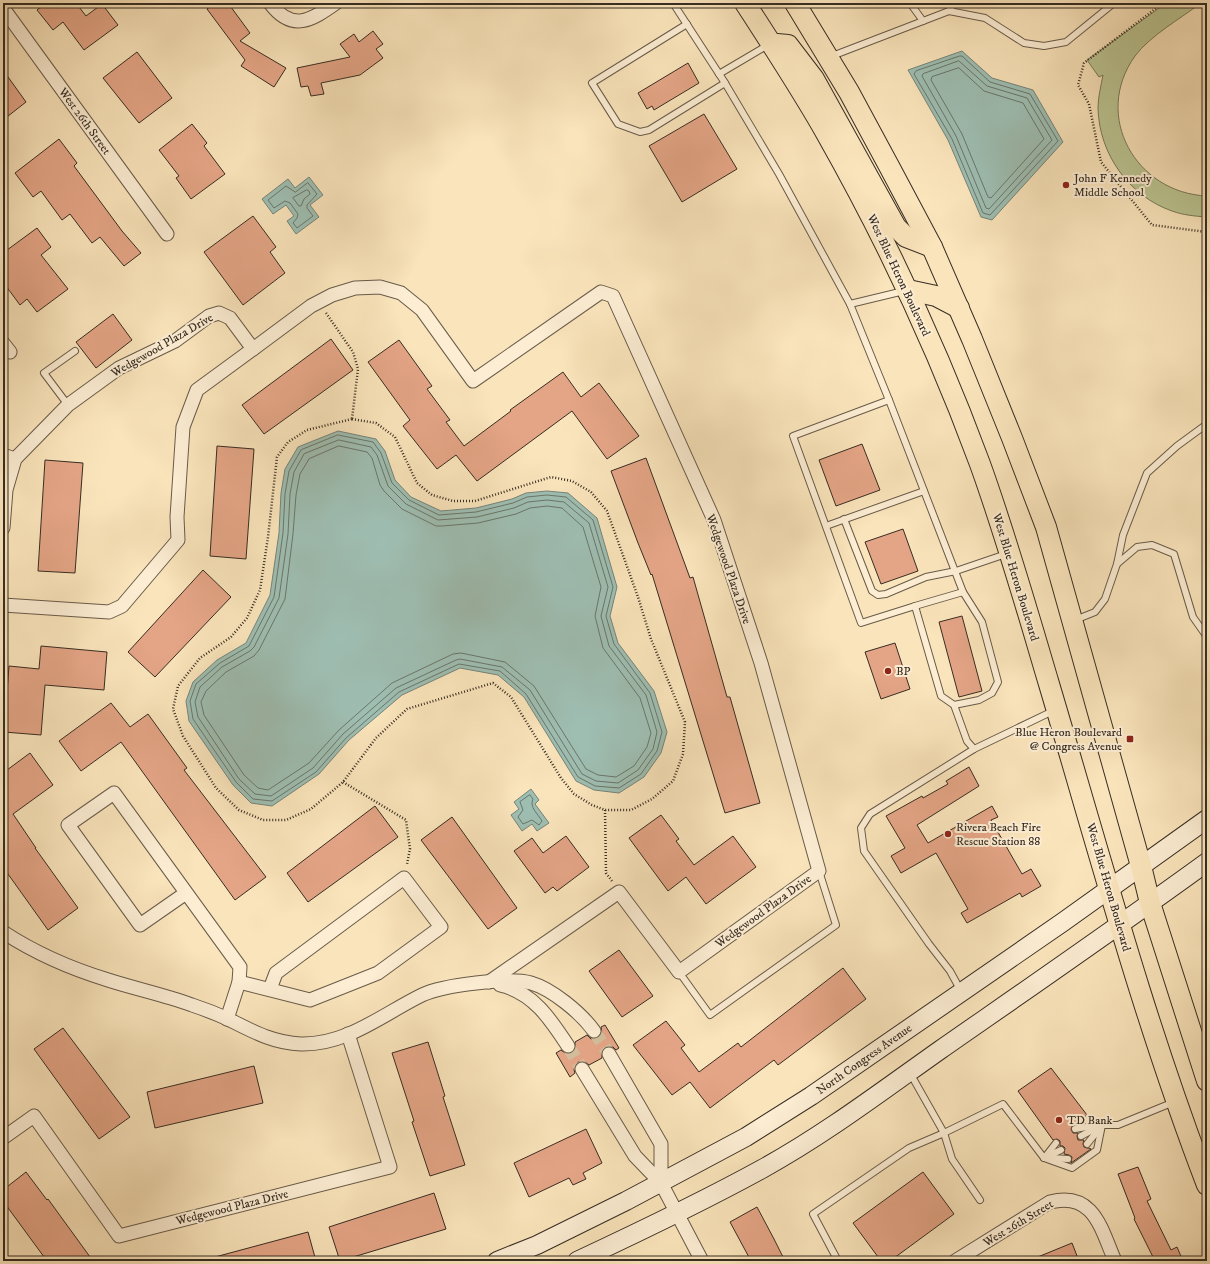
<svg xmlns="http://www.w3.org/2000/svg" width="1210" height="1264" viewBox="0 0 1210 1264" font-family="'IM FELL DW Pica',serif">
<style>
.green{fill:#bbc592;stroke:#79795a}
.water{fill:#9ebeb2;stroke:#758479}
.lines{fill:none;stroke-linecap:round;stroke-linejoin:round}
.shore{stroke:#6a766a;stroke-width:1}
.building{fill:#e4a586;stroke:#372d23}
.street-tunnel{stroke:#d3bf9d;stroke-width:13;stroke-dasharray:13 6;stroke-linecap:butt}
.lane-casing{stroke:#685b49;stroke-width:8}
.street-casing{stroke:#685b49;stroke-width:15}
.secondary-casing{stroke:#372d23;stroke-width:20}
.primary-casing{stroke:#372d23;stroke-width:22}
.path{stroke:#372d23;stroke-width:2.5;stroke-dasharray:1 2;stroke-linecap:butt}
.lane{stroke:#fcedd3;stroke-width:6}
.street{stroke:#fcedd3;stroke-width:13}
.secondary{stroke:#fcedd3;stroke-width:18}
.primary{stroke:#fae4bb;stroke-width:20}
.poi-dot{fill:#8f2418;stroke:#fcedd3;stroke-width:1.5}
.labels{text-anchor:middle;stroke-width:4;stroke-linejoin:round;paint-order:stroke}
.street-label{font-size:12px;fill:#372d23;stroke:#fcedd3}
.poi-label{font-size:12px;fill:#372d23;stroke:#fcedd3;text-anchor:start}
</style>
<rect width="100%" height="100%" fill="#fae4bb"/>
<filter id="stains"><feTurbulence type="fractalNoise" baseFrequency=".005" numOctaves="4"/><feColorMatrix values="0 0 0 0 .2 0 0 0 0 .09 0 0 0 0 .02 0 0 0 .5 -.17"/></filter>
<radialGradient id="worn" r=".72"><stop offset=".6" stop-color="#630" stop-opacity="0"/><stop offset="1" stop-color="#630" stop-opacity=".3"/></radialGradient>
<path class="green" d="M 1166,3 L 1201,3 C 1180,19 1151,35 1135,56 C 1092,116 1136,193 1207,196 L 1207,225 L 1203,219 L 1206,217 C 1194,216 1183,215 1172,211 C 1129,196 1099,154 1098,108 C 1098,97 1101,86 1103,75 L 1099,77 L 1087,60 Z"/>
<g class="water">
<path d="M 962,51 L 992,78 L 1033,90 L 1063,142 L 992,220 L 981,217 L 948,140 L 908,70 Z"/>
<path d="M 309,177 L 323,195 L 310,205 L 319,217 L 296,234 L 287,221 L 294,216 L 286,205 L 273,214 L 262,199 L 288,179 L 295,188 Z"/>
<path d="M 338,431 L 376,439 L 385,451 L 395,480 L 411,497 L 441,511 L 476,508 L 512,499 L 526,493 L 547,491 L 568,493 L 597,518 L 617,587 L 610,616 L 618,643 L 654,691 L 667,732 L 661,753 L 644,777 L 619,793 L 594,790 L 576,781 L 524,697 L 498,675 L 460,668 L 402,695 L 349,740 L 319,774 L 272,806 L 251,803 L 233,785 L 189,721 L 186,701 L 193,682 L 217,660 L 246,643 L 270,595 L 279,533 L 281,493 L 285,469 L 298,447 Z"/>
<path d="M 531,789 L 539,800 L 535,804 L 549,823 L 537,831 L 532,824 L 522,831 L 511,815 L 519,809 L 514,802 Z"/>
</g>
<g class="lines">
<g class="shore">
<path d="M 960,56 L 962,56 L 990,82 L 1030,94 L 1058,141 L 990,215 L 983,213 L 952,139 L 914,74 L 916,71 Z"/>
<path d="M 959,61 L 987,86 L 1027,98 L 1052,140 L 989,209 L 986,208 L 956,136 L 922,76 L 923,74 Z"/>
<path d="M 959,68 L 984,91 L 1023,103 L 1044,139 L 991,198 L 988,197 L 962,134 L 931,80 L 932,77 Z"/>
<path d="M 308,183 L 317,194 L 307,205 L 307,208 L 313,216 L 297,228 L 293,223 L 297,218 L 298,214 L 290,203 L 285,201 L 274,208 L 268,200 L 286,186 L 295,192 Z"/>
<path d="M 307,190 L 309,191 L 310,194 L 304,199 L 301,206 L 299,206 L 293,198 Z"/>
<path d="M 338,435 L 373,442 L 381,453 L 392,483 L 409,500 L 439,515 L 476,512 L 513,503 L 527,497 L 547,495 L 566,497 L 593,520 L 613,587 L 606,616 L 614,644 L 650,693 L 662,732 L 657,751 L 641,774 L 619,788 L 595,786 L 578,777 L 526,694 L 500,671 L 459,664 L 399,692 L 346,738 L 316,772 L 272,801 L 253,799 L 236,782 L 193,719 L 190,701 L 196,684 L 220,663 L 249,646 L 274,597 L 283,533 L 285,494 L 289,471 L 301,450 Z"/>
<path d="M 339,440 L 371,447 L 377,455 L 388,486 L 406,504 L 438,520 L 477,517 L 514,508 L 528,502 L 547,500 L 564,502 L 589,523 L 608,587 L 601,616 L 609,646 L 646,695 L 657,732 L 653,749 L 638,770 L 618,783 L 596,781 L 582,774 L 530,690 L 502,667 L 460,659 L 456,660 L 396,688 L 343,734 L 313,768 L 271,796 L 255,794 L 239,779 L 198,717 L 195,702 L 200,687 L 222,667 L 250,651 L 254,647 L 279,598 L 288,534 L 290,494 L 294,472 L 304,454 Z"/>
<path d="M 339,446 L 367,452 L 372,458 L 380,485 L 384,491 L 402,509 L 436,526 L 442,526 L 478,523 L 516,514 L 530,508 L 547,506 L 562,508 L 583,527 L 601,587 L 595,616 L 603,648 L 640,698 L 651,733 L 647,747 L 634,766 L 616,777 L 598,775 L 586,769 L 534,686 L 505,662 L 461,653 L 453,654 L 392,683 L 339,730 L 309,763 L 268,790 L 258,788 L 244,775 L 204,715 L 201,702 L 206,691 L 226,672 L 254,656 L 259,650 L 285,599 L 293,534 L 296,495 L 300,474 L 309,459 Z"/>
<path d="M 530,795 L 533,799 C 529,807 538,814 542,821 L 539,825 L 532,820 L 523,824 L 518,817 L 523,810 L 520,802 Z"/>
</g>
</g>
<g class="building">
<path d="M 46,3 L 76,3 L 86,16 L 102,4 L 118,25 L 84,50 L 63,22 L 53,30 L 37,10 Z"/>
<path d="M 215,3 L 228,3 L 250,33 L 240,41 L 286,68 L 274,87 L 241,66 L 245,60 L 207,9 Z"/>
<path d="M 373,31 L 383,44 L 376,49 L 383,58 L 360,75 L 321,83 L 324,94 L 311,96 L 308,86 L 301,87 L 297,68 L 350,57 L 340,44 L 354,34 L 359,42 Z"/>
<path d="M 137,52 L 172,98 L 139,123 L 103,78 Z"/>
<path d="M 688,63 L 699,83 L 654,110 L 652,106 L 647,109 L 638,93 Z"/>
<path d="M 3,70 L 26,102 L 3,120 Z"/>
<path d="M 704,114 L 737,169 L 682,202 L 649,146 Z"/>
<path d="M 192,124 L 207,143 L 204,146 L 225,174 L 191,199 L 176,178 L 179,176 L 159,150 Z"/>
<path d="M 59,139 L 77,163 L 74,166 L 122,231 L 141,253 L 124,266 L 100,237 L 92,243 L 70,214 L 62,220 L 41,191 L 33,197 L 15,173 Z"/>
<path d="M 253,216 L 276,247 L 270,252 L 285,273 L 243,305 L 204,252 Z"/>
<path d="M 37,228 L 51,247 L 41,255 L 68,289 L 37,312 L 27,299 L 20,305 L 3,282 L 3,253 Z"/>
<path d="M 113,314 L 132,340 L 96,368 L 76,342 Z"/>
<path d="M 331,339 L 353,370 L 264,434 L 242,405 Z"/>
<path d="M 399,340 L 432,386 L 427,389 L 450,420 L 446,422 L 464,446 L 511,411 L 510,410 L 563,372 L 581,397 L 599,383 L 639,436 L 607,459 L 572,411 L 477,481 L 456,455 L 437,469 L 403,426 L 410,420 L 368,362 Z"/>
<path d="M 862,444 L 880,490 L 836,506 L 819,460 Z"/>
<path d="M 217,446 L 254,449 L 246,559 L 210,556 Z"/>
<path d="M 646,458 L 690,578 L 693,577 L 727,697 L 730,697 L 760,803 L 725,813 L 652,574 L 651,575 L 638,543 L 611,471 Z"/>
<path d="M 45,460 L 83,463 L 75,573 L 38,571 Z"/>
<path d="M 903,529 L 918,571 L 881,584 L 865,542 Z"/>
<path d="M 203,570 L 231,597 L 155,677 L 128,652 Z"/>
<path d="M 962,616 L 982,691 L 959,697 L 939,622 Z"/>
<path d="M 895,643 L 910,689 L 881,699 L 865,652 Z"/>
<path d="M 41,646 L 107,652 L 104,690 L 45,685 L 41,735 L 4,732 L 9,666 L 39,669 Z"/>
<path d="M 111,703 L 130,727 L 148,714 L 187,768 L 184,770 L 266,877 L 235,900 L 121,742 L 81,771 L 59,741 Z"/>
<path d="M 30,753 L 53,785 L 13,814 L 36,848 L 35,848 L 78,908 L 48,930 L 3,867 L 3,773 Z"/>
<path d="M 969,767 L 979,786 L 917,825 L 928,843 L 992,806 L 998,817 L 991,820 L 1022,874 L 1031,869 L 1041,886 L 1022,897 L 1020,893 L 967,923 L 961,913 L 968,909 L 936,853 L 901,873 L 891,856 L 905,848 L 886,816 L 922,796 L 923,798 L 948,784 L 946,781 Z"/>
<path d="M 375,806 L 398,837 L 308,902 L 287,873 Z"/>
<path d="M 661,815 L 679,839 L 676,841 L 694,865 L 733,836 L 756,867 L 706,904 L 686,877 L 668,891 L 629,838 Z"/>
<path d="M 452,817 L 517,908 L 488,929 L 421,840 Z"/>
<path d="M 566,836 L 589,867 L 557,891 L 553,887 L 545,893 L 514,851 L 532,838 L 543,853 Z"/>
<path d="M 619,950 L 653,996 L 622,1017 L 589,971 Z"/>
<path d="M 843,968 L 866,999 L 778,1065 L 774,1060 L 710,1108 L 690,1082 L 672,1095 L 633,1045 L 666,1021 L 685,1045 L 681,1048 L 699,1072 L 738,1043 L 741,1047 Z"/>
<path d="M 605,1025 L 619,1048 L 616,1050 L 613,1047 L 605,1047 L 602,1050 L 602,1058 L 589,1065 L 585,1062 L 578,1062 L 575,1066 L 574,1070 L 575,1073 L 570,1077 L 556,1053 L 561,1050 L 565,1053 L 572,1053 L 575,1049 L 575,1042 L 587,1035 L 591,1039 L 599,1037 L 602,1034 L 601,1027 Z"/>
<path d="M 63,1028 L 130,1117 L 99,1139 L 34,1049 Z"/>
<path d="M 428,1042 L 445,1096 L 443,1097 L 465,1165 L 430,1176 L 412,1122 L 414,1121 L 392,1053 Z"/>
<path d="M 254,1066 L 263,1103 L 155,1128 L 147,1092 Z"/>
<path d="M 1051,1068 L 1087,1115 L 1073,1125 L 1071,1129 L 1073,1133 L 1078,1133 L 1077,1136 L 1078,1140 L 1084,1140 L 1083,1144 L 1084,1147 L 1087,1148 L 1089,1148 L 1091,1149 L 1071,1163 L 1072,1157 L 1069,1155 L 1064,1154 L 1065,1148 L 1063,1146 L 1060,1146 L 1060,1141 L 1057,1139 L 1053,1140 L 1018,1091 Z"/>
<path d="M 586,1129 L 602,1163 L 583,1173 L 586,1179 L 573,1185 L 569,1178 L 529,1197 L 514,1163 Z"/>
<path d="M 1138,1167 L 1151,1199 L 1147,1201 L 1171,1250 L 1177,1247 L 1183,1261 L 1144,1261 L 1153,1257 L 1134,1219 L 1135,1218 L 1118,1174 Z"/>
<path d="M 26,1172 L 47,1200 L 48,1199 L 93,1261 L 47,1261 L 3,1201 L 3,1190 Z"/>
<path d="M 923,1172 L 954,1214 L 890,1261 L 881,1261 L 853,1223 Z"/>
<path d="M 434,1193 L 446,1229 L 340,1261 L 329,1227 Z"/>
<path d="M 757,1207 L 774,1239 L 785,1261 L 751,1261 L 730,1222 Z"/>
<path d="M 308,1232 L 316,1261 L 215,1261 L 215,1257 Z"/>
<path d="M 1072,1243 L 1079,1261 L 1028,1261 Z"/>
</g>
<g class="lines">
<g class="street-tunnel">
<path d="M 594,1031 L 609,1054"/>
<path d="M 568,1046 L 582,1069"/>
</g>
<defs>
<g id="lane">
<path d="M 673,3 L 725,83 L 779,174 L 850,304"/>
<path d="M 910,3 L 923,21"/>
<path d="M 949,11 L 954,3"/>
<path d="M 687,24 L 592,83 L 618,124 L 640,132 L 649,130 L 725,83"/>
<path d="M 832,56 L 949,11 L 985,18 L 1024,43 L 1044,46 L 1066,42 L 1114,3"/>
<path d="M 719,74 L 768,45"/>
<path d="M 904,291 L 850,304 L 889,400 L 963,592 L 982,622 L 998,682 L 992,693 L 979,700 L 954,705"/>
<path d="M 889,400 L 793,436 L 861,623 L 915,606"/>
<path d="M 68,405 L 44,373 L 75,351"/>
<path d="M 844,519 L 872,591 L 878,595 L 886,594 L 926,577 L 956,571 L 1006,554"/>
<path d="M 826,526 L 924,491"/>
<path d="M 1117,564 L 1123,535 L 1147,473 L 1177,446 L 1207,424"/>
<path d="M 963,592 L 915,606 L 941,696 L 954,705 L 967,741 L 974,749"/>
<path d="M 1075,620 L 1095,612 L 1105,599 L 1117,564 L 1137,547 L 1152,545 L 1174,554 L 1193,617 L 1207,637"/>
<path d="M 679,972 L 710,1015 L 836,925 L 819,871"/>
<path d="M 961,991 L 950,971 L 929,944 L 864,851 L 861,828 L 870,814 L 974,749 L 1053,711"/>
<path d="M 910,1073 L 944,1133 L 1003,1104 L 1044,1158 L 1061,1150"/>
<path d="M 1075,1129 L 1098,1125"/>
<path d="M 1081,1136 L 1102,1125 L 1118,1125 L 1174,1102"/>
<path d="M 1087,1144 L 1100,1128"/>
<path d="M 1045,1157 L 1056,1143"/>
<path d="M 1044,1158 L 1072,1168 L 1097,1150 L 1102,1125"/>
<path d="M 1052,1158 L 1068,1159"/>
<path d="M 838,1261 L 813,1214 L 909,1148 L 944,1133 L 952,1159 L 980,1200"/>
</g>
<g id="street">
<path d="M 270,3 C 292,33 312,20 336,3"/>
<path d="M 3,8 L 167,234"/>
<path d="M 3,343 L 10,352"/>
<path d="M 3,455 L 15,459"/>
<path d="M 3,528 L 6,490 L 15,459 L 68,405 L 119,368 L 175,341 L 209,316 L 219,313 L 230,318 L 253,349 L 311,306 L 332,295 L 355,288 L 380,287 L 401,293 L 422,310 L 473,381 L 601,292 L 613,296 L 714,520 L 761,663 L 819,871 L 679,972 L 619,892 L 489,982"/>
<path d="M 3,605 L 109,612 L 122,606 L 178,540 L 177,517 L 183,427 L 197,390 L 253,349"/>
<path d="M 186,893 L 140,925 L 68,825 L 114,793 L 240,967 L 239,982 L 227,1019"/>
<path d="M 3,932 C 35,953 72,969 108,980 C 136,989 165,995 192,1005 C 204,1009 217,1014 228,1019 C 252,1031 273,1043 301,1044 C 347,1045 383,1014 422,995 C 443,985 509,977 531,983 C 552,989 581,1013 594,1031"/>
<path d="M 239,982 L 310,1000 L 378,973 L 441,927 L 404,878 L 276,973 L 270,989"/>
<path d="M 500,985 C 533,992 551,1020 568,1046"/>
<path d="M 609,1054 L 661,1144 L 661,1183"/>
<path d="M 582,1069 L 635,1156 L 661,1183 L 702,1261"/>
<path d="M 3,1138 L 34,1116 L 119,1236 L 390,1167 L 348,1034"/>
<path d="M 955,1261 L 1050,1202 C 1094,1191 1101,1229 1115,1261"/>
</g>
<g id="secondary">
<path d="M 497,1261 L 537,1245 L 626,1201 L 746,1137 L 811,1096 L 1063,922 L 1207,819"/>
<path d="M 577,1261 C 639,1232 702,1202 762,1169 C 824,1135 882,1091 940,1050 C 1029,988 1119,926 1207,862"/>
</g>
<g id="primary">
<path d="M 745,3 C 773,46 801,89 826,133 C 886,239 938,350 980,464 C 1006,536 1027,610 1049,684 C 1099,852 1144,1021 1207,1185"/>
<path d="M 795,3 L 849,92 L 890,168 L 932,247 L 972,339 L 1012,438 L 1046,527 L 1141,866 L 1150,903 L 1207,1081"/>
<path d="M 777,44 L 788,45 L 814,79 L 896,227 L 906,237 L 932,247"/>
<path d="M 908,290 L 936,296 L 959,308"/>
</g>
</defs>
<use href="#lane" class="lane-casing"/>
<use href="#street" class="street-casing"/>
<use href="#secondary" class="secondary-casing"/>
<use href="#primary" class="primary-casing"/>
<g class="path">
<path d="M 1163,3 L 1084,63 L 1078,85 L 1089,104 L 1101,162 L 1152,225 L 1207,232"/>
<path d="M 326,313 L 353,352 L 358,369 L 352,419"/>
<path d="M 352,419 L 376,423 L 395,437 L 417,483 L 432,495 L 453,501 L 475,501 L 551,477 L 572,481 L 591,492 L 607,511 L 638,597 L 651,639 L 685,722 L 683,754 L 673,781 L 652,799 L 631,810 L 605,810 L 592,805 L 574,794 L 561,778 L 511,697 L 493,683 L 407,709 L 376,738 L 343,782 L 311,809 L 286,820 L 263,820 L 239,810 L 216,788 L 183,736 L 173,709 L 178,686 L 200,658 L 231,637 L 247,618 L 260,590 L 268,537 L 277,457 L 288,442 L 307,430 Z"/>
<path d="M 343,782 L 406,820 L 410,849 L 407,864"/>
<path d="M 605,810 L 606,873 L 612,881"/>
</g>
<use href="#lane" class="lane"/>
<use href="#street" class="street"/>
<use href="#secondary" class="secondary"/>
<use href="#primary" class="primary"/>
</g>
<g class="poi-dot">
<circle cx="1066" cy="185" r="4"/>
<circle cx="888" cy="671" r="4"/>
<rect x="1126" y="735" width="8" height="8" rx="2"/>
<circle cx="948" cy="834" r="4"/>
<circle cx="1059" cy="1120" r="4"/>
</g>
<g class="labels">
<g class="street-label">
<text transform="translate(85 121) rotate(54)" y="4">West 26th Street</text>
<text transform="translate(899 275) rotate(65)" y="4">West Blue Heron Boulevard</text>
<text transform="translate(162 345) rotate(-30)" y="4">Wedgewood Plaza Drive</text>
<text transform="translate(729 569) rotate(71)" y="4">Wedgewood Plaza Drive</text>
<text transform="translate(1016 577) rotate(73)" y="4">West Blue Heron Boulevard</text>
<text transform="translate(1109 887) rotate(74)" y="4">West Blue Heron Boulevard</text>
<text transform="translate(763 911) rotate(-36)" y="4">Wedgewood Plaza Drive</text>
<text transform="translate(864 1059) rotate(-35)" y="4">North Congress Avenue</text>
<text transform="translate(232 1207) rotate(-14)" y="4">Wedgewood Plaza Drive</text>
<text transform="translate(1018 1223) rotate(-31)" y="4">West 26th Street</text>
</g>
<g class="poi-label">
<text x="1074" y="182">John F Kennedy<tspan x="1074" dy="14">Middle School</tspan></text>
<text x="896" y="675">BP</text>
<text x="1122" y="736" text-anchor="end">Blue Heron Boulevard<tspan x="1122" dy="14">@ Congress Avenue</tspan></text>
<text x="956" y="831">Rivera Beach Fire<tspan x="956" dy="14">Rescue Station 88</tspan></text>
<text x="1067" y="1124">TD Bank</text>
</g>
</g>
<rect width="1210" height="1264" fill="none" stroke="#fae4bb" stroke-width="16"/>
<rect x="4" y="4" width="1202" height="1256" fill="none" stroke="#372d23" stroke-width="2"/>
<rect x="8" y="8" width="1194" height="1248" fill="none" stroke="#372d23"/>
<rect width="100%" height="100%" filter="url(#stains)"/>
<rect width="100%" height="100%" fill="url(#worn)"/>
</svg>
